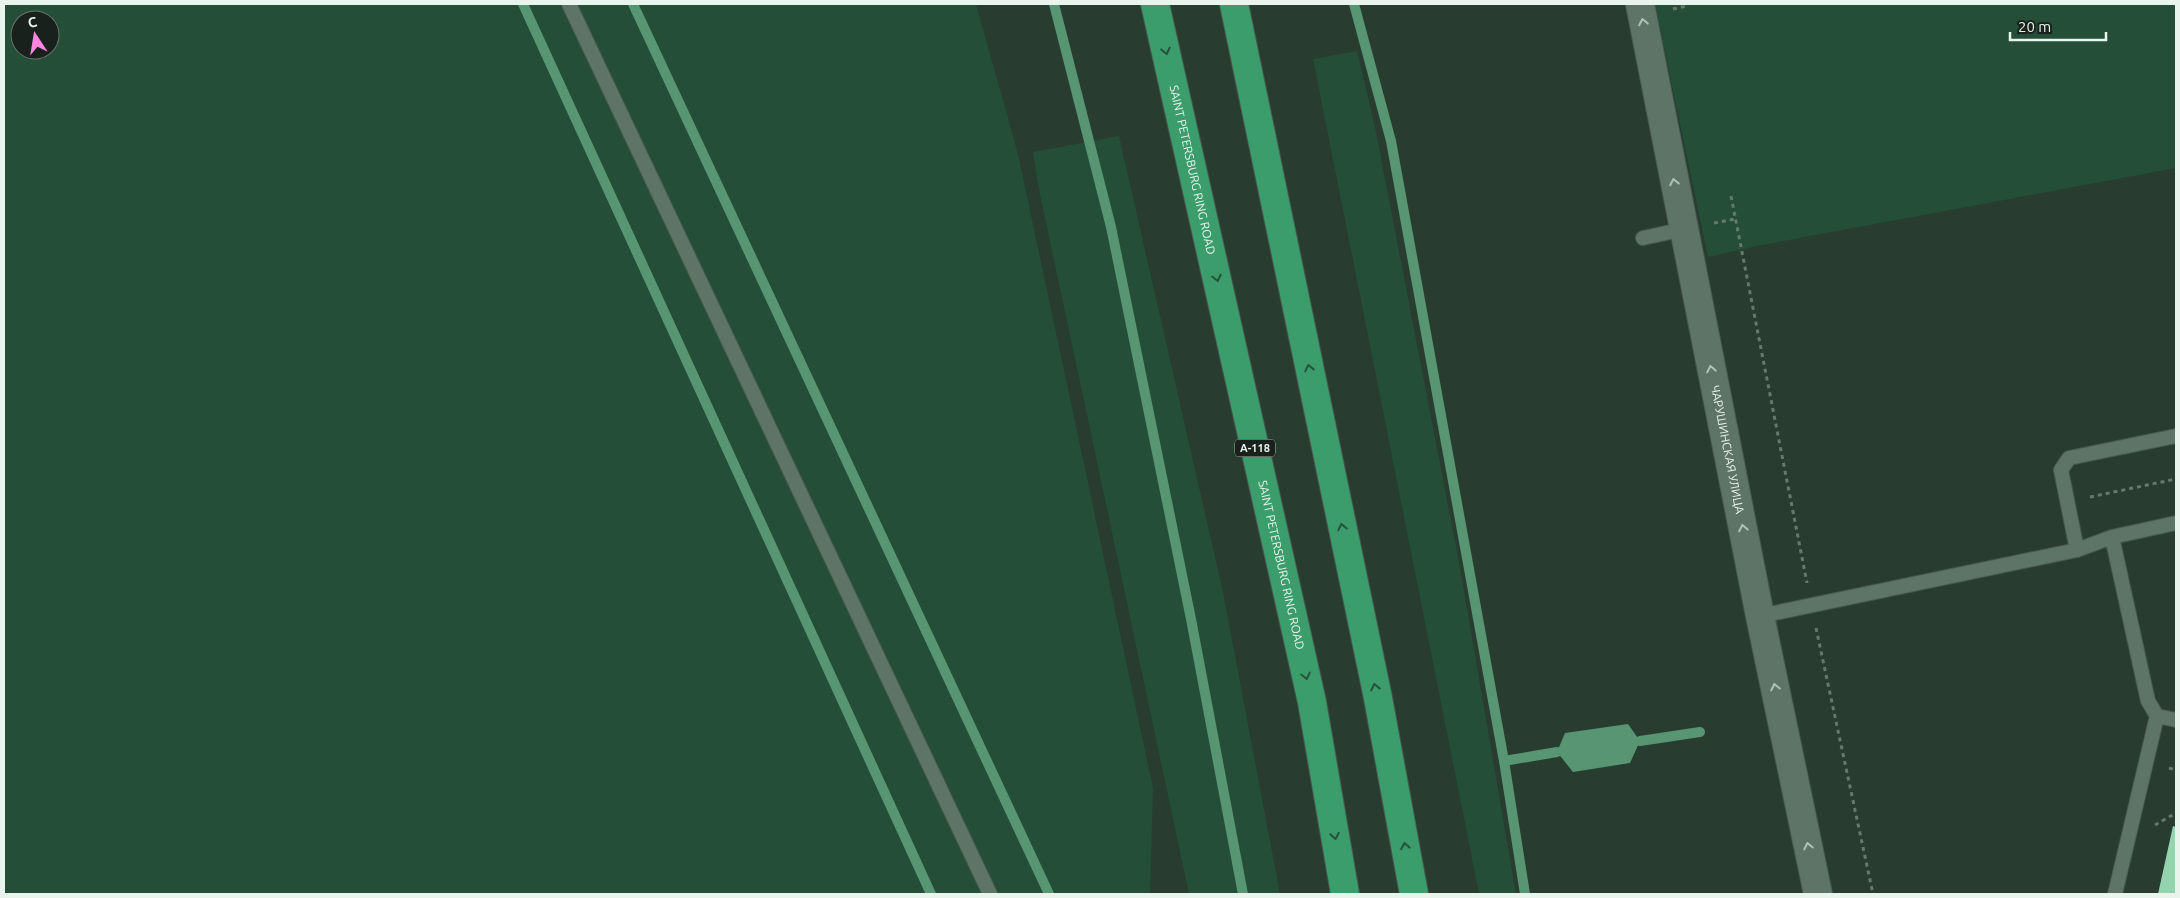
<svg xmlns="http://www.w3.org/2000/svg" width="2180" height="898" viewBox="0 0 2180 898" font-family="Ubuntu,sans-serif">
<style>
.green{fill:#244e38;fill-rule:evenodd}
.water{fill:#579573}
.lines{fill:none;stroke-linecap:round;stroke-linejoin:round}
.stream{stroke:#579573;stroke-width:10}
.building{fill:#94d3ae}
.service-casing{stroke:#47594f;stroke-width:16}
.minor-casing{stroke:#47594f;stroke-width:30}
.motorway-casing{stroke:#47594f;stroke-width:30}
.path{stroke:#67796e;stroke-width:3;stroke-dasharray:4 4;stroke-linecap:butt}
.service{stroke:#5e7466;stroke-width:14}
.minor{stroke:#5e7466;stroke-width:28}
.motorway{stroke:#3b9c6c;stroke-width:28}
.oneway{stroke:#b1c1b6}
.oneway2{stroke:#26523b}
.labels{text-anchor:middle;stroke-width:5;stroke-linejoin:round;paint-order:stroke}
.shield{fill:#18211b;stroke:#aab5ad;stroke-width:1}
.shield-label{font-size:11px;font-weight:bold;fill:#e8f4ec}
.street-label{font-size:12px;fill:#e8f4ec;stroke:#18211b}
</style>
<rect width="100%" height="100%" fill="#283c30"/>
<g class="green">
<path d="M 4,4 L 976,4 L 1018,154 L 1153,788 L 1150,894 L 4,894 ZM 20,20 L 50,20 L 50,50 L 20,50 Z"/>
<path d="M 1655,4 L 2176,4 L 2176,168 L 1762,245 L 1708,257 Z"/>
<path d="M 1357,51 L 1375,127 L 1459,562 L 1516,894 L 1479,894 L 1313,59 Z"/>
<path d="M 1119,136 L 1223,592 L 1280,894 L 1189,894 L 1038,185 L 1033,152 Z"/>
</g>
<path class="water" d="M 1628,724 L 1640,741 L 1630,763 L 1573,772 L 1557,752 L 1565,733 Z"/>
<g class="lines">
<g class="stream">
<path d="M 523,4 L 931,894"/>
<path d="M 633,4 L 1049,894"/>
<path d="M 1054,4 L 1111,227 L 1191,619 L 1243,894"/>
<path d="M 1354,4 L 1391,141 L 1504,761 L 1525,894"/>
<path d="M 1640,741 L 1700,732"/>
<path d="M 1504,761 L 1557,752"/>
</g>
</g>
<path class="building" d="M 2173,826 L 2176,827 L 2176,894 L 2158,894 Z"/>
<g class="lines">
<defs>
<g id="service">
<path d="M 569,4 L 990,894"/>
<path d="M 1643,238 L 1684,229"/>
<path d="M 2112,537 L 2176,523"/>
<path d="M 2077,550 L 2061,470 L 2069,458 L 2176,436"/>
<path d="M 1760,616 L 2077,550 L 2112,537 L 2148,701 L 2157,716 L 2115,894"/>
<path d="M 2157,716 L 2176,720"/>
</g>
<g id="minor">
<path id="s1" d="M 1640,4 L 1760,616 L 1818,894"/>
</g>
<g id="motorway">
<path id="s2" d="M 1155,4 L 1312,702 L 1345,894"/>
<path d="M 1234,4 L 1378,698 L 1414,894"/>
</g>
</defs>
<use href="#service" class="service-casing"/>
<use href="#minor" class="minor-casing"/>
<use href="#motorway" class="motorway-casing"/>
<g class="path">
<path d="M 1673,9 L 1687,6"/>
<path d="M 1731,196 L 1807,583"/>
<path d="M 1714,223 L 1735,219"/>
<path d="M 2090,497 L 2176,479"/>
<path d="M 1816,628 L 1873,894"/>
<path d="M 2169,768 L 2176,770"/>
<path d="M 2155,825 L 2176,813"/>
</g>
<use href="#service" class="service"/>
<use href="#minor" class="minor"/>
<use href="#motorway" class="motorway"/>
</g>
<defs><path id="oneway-chevron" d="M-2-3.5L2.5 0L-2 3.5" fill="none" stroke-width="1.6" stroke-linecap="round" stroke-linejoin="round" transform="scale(1.25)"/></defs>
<g class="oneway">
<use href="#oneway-chevron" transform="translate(1643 22) rotate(-101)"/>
<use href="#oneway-chevron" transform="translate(1674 182) rotate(-101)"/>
<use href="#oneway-chevron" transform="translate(1711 369) rotate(-101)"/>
<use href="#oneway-chevron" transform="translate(1743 528) rotate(-101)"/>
<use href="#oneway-chevron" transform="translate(1775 687) rotate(-102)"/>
<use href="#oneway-chevron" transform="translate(1808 846) rotate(-102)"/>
</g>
<g class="oneway2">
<use href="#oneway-chevron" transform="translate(1166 51) rotate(77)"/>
<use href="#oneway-chevron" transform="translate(1217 278) rotate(77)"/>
<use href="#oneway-chevron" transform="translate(1309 368) rotate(-102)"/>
<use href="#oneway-chevron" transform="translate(1342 527) rotate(-102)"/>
<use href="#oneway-chevron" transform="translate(1306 676) rotate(77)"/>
<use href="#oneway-chevron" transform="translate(1375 687) rotate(-102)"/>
<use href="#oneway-chevron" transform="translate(1335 836) rotate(80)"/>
<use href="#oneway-chevron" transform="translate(1405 846) rotate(-100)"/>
</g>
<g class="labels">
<rect class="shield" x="1235" y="439.5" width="40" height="17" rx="4"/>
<g class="shield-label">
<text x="1255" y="452">А-118</text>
</g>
<g class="street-label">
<text dy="4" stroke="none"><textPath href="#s2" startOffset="170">SAINT PETERSBURG RING ROAD</textPath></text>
<text dy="4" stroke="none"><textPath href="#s1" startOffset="454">ЧАРУШИНСКАЯ УЛИЦА</textPath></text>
<text dy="4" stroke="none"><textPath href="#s2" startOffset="575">SAINT PETERSBURG RING ROAD</textPath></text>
</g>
</g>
<rect width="2180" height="898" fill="none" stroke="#e8f4ec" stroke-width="10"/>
<g transform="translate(35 35) rotate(348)"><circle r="24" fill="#18211b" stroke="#6b756f"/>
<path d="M0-4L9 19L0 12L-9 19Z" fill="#ff85de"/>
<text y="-8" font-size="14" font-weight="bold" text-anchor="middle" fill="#e8f4ec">С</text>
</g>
<path d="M2010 32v8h96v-8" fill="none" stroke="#e8f4ec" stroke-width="2.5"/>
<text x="2018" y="32" font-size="15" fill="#e8f4ec" stroke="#18211b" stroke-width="4" paint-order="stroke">20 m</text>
</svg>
